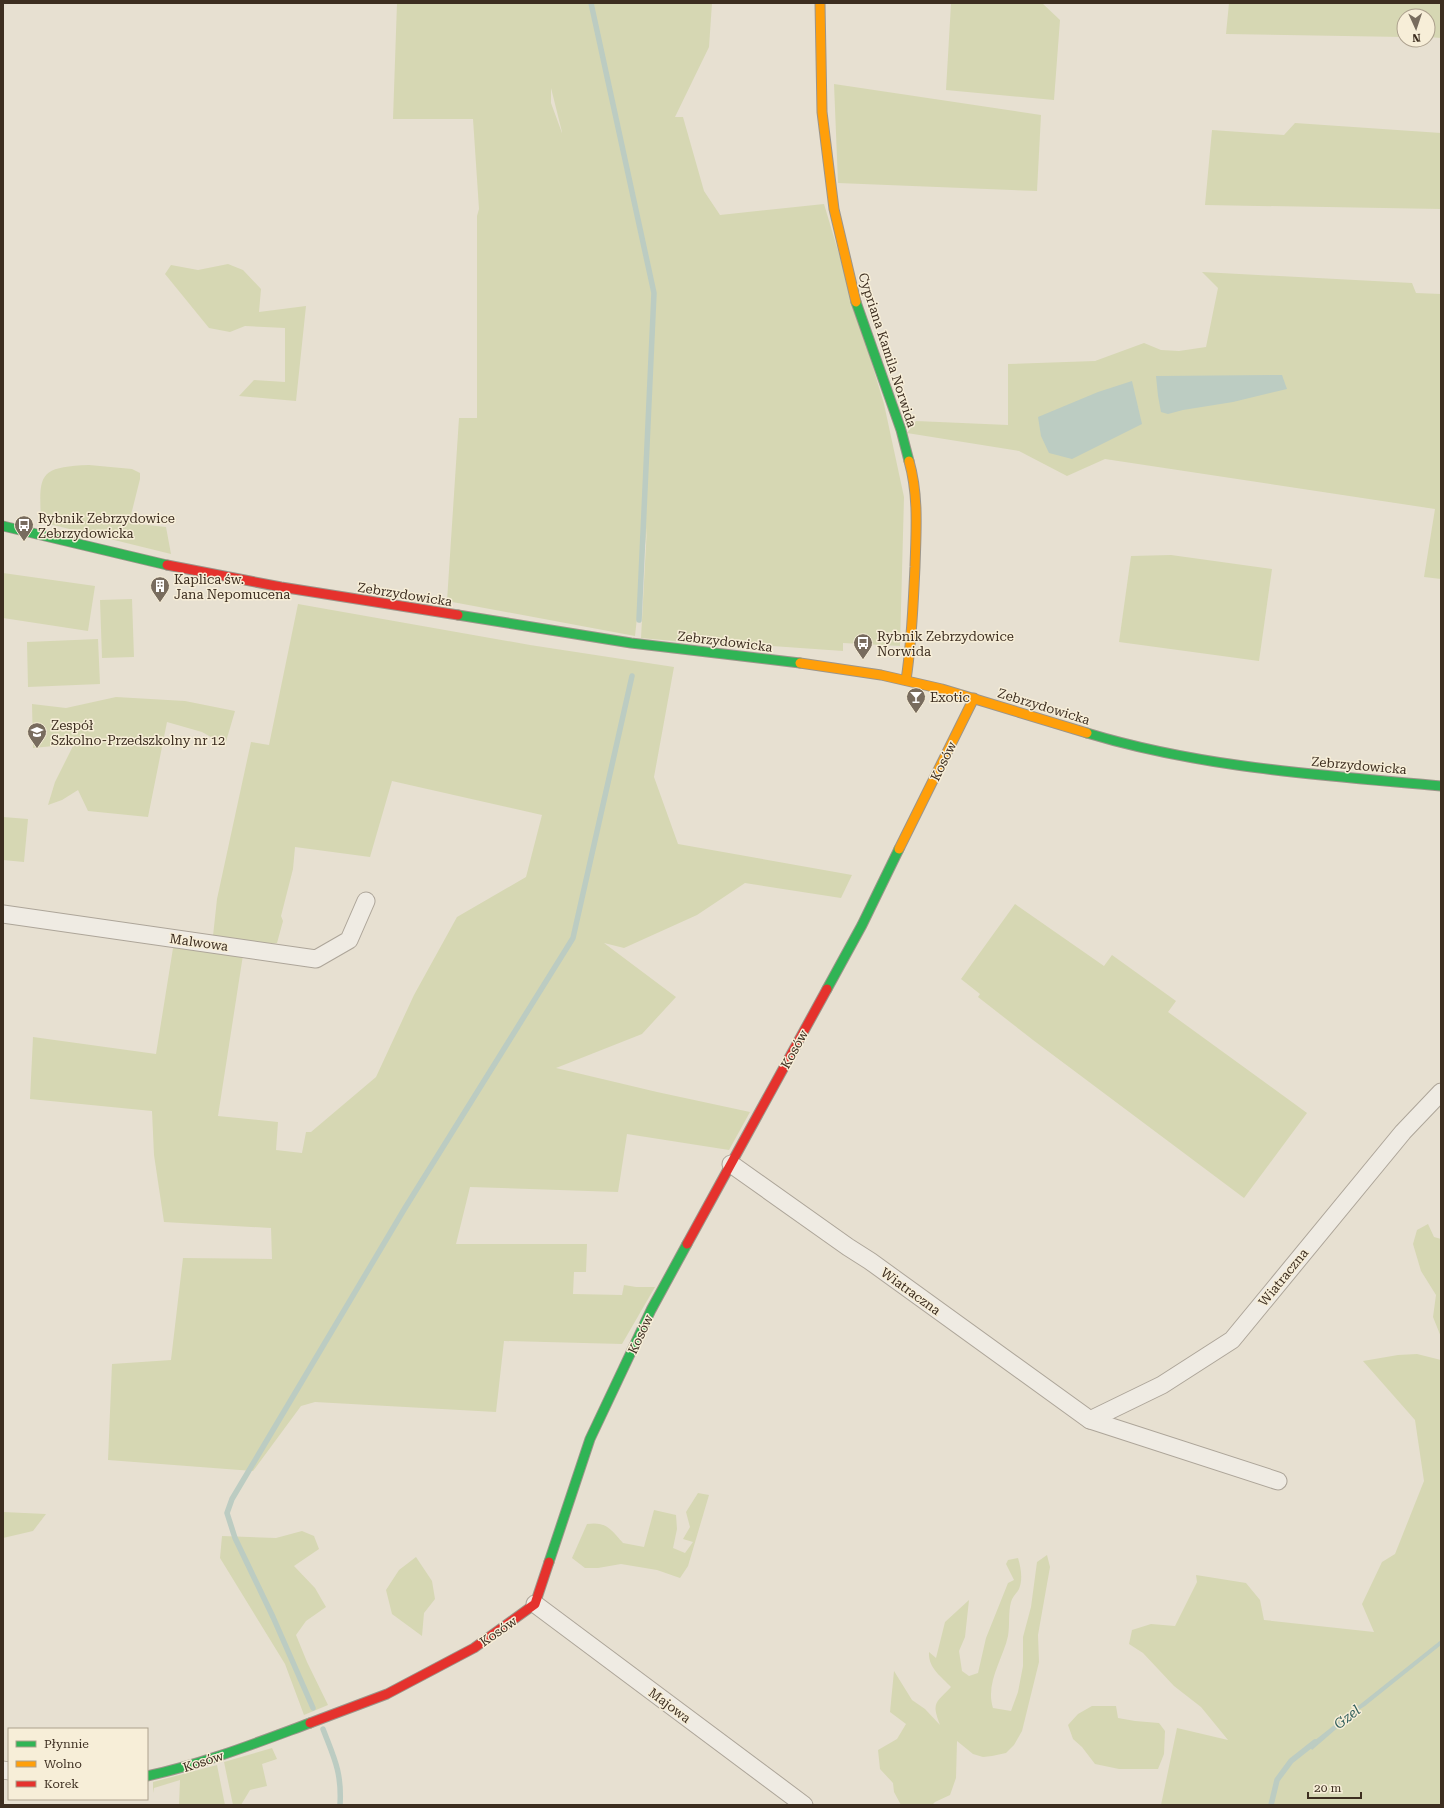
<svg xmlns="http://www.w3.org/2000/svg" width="1444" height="1808" viewBox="0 0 1444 1808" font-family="'Roboto Serif',serif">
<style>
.green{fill:#d6d7b3;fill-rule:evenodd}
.water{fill:#bcccc2}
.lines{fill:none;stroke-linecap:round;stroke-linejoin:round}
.stream{stroke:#bcccc2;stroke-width:5.5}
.street-casing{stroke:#ada599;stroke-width:19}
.fast-casing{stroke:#9c958a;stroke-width:11}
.slow-casing{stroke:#9c958a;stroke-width:11}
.jam-casing{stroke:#9c958a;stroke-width:11}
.street{stroke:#efebe3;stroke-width:17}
.fast{stroke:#30b455;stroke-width:9}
.slow{stroke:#ff9f0a;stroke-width:9}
.jam{stroke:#e5322d;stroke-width:9}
.labels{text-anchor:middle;stroke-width:3;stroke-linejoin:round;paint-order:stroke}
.street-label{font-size:13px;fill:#3d2e20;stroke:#f7eed8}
.poi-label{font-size:13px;fill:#3d2e20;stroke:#f7eed8;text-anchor:start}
.water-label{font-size:14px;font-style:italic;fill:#2f5d5a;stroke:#f7eed8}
</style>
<rect width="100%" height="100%" fill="#e7e0d1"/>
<g class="green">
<path d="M 397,3 L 712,3 L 709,47 L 675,117 L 683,117 L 704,191 L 720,215 L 824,204 L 884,404 L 904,497 L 900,646 L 843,643 L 843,651 L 772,646 L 771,650 L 641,638 L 647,527 L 635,636 L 447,601 L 459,418 L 477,418 L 477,216 L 479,209 L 473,119 L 393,119 ZM 551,88 L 562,132 L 562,133 L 551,103 Z"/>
<path d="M 949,3 L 1042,3 L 1060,20 L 1054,100 L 946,90 L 951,4 Z"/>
<path d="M 1229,3 L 1441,3 L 1441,38 L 1428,37 L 1428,16 L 1404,16 L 1404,37 L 1226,34 Z"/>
<path d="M 834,84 L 1041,115 L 1037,191 L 838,183 Z"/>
<path d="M 1295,123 L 1441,133 L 1441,209 L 1205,205 L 1212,130 L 1284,135 Z"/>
<path d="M 228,264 L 243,270 L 261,289 L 259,312 L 306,306 L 296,401 L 239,396 L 254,380 L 285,382 L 285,328 L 245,326 L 230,332 L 209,328 L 165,274 L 171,265 L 198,270 Z"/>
<path d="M 1202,272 L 1412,283 L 1416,293 L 1441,294 L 1441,579 L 1424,577 L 1435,509 L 1105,459 L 1067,476 L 1019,451 L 907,433 L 916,421 L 1008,425 L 1008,364 L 1095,361 L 1144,343 L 1161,350 L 1179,351 L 1206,347 L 1218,288 Z"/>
<path d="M 89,465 L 132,469 L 140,473 L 140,479 L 129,523 L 166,527 L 171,554 L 41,522 C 39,474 38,467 89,465 Z"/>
<path d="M 1171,555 L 1272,569 L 1259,661 L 1119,642 L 1131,556 Z"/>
<path d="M 3,573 L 95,586 L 88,631 L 3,618 Z"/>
<path d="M 132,599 L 134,657 L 102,658 L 100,600 Z"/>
<path d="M 298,604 L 530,645 L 674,667 L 654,777 L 678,844 L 852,875 L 841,898 L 745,883 L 697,915 L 624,948 L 604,943 L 676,997 L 642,1034 L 556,1068 L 657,1092 L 750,1112 L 729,1150 L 627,1134 L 618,1192 L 470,1187 L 456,1244 L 587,1244 L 586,1272 L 574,1272 L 573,1294 L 622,1295 L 624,1285 L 636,1287 L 655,1287 L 622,1344 L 504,1341 L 496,1412 L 315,1402 L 301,1406 L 253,1471 L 108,1460 L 112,1364 L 171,1360 L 183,1258 L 272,1259 L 271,1228 L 164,1222 L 154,1155 L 152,1111 L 30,1099 L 33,1037 L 156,1054 L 174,942 L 243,955 L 218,1116 L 278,1122 L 276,1150 L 302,1153 L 306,1132 L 311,1132 L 376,1077 L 414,995 L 457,917 L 526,877 L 542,815 L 392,781 L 370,857 L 295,847 L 293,869 L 281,916 L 283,921 L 277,943 L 269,944 L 213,936 L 217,899 L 251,742 L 269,745 Z"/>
<path d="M 98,639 L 100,684 L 28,687 L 27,642 Z"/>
<path d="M 116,697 L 185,701 L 235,711 L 225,745 L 202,732 L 167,722 L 148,817 L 88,811 L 78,790 L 62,800 L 48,805 L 55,782 L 74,744 L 33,748 L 32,704 L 66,708 Z"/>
<path d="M 3,817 L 28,819 L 24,862 L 3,860 Z"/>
<path d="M 1015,904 L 1104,966 L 1112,955 L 1176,1001 L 1168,1012 L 1307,1113 L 1244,1198 L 1033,1040 L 978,997 L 980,994 L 961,979 Z"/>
<path d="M 1428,1224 L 1434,1237 L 1441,1239 L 1441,1337 L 1433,1317 L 1436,1295 L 1421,1271 L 1413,1244 L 1417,1230 Z"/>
<path d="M 1417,1354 L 1441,1360 L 1441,1805 L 1161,1805 L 1177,1728 L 1228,1740 L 1201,1707 L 1174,1686 L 1143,1653 L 1129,1644 L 1132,1630 L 1151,1624 L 1175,1626 L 1197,1582 L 1196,1575 L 1246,1583 L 1260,1600 L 1264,1620 L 1374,1632 L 1362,1604 L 1382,1562 L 1395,1554 L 1424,1481 L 1415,1420 L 1363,1361 L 1398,1355 Z"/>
<path d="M 698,1493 L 709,1495 L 688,1566 L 680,1578 L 657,1570 L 621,1564 L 598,1568 L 585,1568 L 572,1558 L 587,1524 C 607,1521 611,1530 623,1543 L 644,1547 L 654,1510 L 676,1515 L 677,1529 L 673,1548 L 685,1553 L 693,1542 L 683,1539 L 690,1527 L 686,1512 Z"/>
<path d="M 3,1512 L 46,1514 L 33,1531 L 3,1538 Z"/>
<path d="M 302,1531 L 314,1536 L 319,1549 L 294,1566 L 315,1588 L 326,1607 L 306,1621 L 296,1635 L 307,1662 L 328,1705 L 304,1715 L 285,1664 L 220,1558 L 222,1536 L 276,1538 Z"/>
<path d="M 1047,1555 L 1050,1567 L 1038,1635 L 1039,1662 L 1022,1731 L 1014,1745 L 1006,1753 L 992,1756 L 983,1757 L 973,1754 L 957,1741 L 956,1778 L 950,1795 L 935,1802 L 932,1805 L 901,1805 L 894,1792 L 893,1783 L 880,1769 L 878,1750 L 897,1739 L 906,1724 L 890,1712 L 894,1671 L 912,1700 L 925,1709 L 940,1725 C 931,1702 936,1703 951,1687 C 941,1676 928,1668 929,1652 L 936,1658 L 945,1622 L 969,1600 L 965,1637 L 959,1651 L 962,1671 L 969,1676 L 978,1673 L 986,1638 L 1008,1583 L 1014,1580 L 1006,1564 L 1008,1560 L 1018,1558 C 1021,1568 1023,1579 1019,1589 C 1017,1593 1012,1597 1011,1602 C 1008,1613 1010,1625 1008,1636 C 1003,1659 985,1683 993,1708 L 1011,1711 L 1018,1692 L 1023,1666 L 1023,1637 L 1031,1607 L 1037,1562 Z"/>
<path d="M 416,1557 L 432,1581 L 435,1599 L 424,1613 L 422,1636 L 392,1614 L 386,1590 L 399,1570 Z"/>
<path d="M 1092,1706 L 1116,1706 L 1118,1718 L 1135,1721 L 1159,1723 L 1165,1731 L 1164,1754 L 1158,1769 L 1119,1769 L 1095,1764 L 1082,1747 L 1073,1739 L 1068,1725 L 1078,1714 Z"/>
<path d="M 272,1748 L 277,1759 L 262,1764 L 267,1786 L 250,1790 L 241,1805 L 233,1805 L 224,1762 Z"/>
<path d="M 217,1765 L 225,1805 L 179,1805 L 180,1780 L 154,1788 L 153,1793 L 153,1782 Z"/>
</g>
<g class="water">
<path d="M 1282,375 L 1287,389 L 1233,402 L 1183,410 L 1168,414 L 1161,412 L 1158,396 L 1156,376 Z"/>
<path d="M 1132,381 L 1142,424 L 1072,459 L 1049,453 L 1041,436 L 1038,417 L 1098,392 Z"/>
<path d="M 1441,1640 L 1441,1645 L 1365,1706 L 1357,1711 L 1312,1750 L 1309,1745 Z"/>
</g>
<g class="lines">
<g class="stream">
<path d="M 591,3 L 654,293 L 639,620"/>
<path d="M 313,1708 L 273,1617 L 235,1538 L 227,1513 L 232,1499 L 405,1208 L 573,938 L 632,676"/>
<path d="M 323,1729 C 334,1758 342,1772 340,1805"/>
<path d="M 1271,1805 L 1277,1780 L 1291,1761 L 1315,1742"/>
</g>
<defs>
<g id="street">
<path d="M 3,914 L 316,959 L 349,940 L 366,901"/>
<path d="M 731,1164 L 848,1247 L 870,1261 L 1090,1420 L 1278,1481"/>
<path d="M 1090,1420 L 1162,1385 L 1232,1340 L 1403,1132 L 1441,1092"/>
<path d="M 535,1604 L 804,1805"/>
<path d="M 3,1770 L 9,1771"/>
</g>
<g id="fast">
<path d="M 856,302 L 901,430 L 909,461"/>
<path d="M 3,526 L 167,565"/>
<path d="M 458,615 L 631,643 L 800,663"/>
<path d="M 1087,733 C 1202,768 1322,775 1441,786"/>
<path d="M 827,989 L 862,925 L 899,849"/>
<path d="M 549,1562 L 590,1439 L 651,1310 L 687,1244"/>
<path d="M 147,1776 C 203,1764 256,1743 310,1723"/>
</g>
<g id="slow">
<path d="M 820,3 L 822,112 L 834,209 L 856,302"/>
<path d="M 800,663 L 881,675 L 942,689 L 1087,733"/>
<path d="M 906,680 C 912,641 913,606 915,567 C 916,532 919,496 909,461"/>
<path d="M 899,849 L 974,698"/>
</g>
<g id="jam">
<path d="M 167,565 L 281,587 L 458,615"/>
<path d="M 687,1244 L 827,989"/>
<path d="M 310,1723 L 387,1694 L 474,1648 L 535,1604 L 549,1562"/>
</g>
</defs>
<use href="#street" class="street-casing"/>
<use href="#fast" class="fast-casing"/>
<use href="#slow" class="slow-casing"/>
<use href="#jam" class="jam-casing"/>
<use href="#street" class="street"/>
<use href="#fast" class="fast"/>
<use href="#slow" class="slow"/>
<use href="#jam" class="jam"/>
</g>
<defs>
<symbol id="bus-pin" viewBox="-11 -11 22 30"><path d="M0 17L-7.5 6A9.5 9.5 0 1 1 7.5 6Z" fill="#786c5e" stroke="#f7eed8"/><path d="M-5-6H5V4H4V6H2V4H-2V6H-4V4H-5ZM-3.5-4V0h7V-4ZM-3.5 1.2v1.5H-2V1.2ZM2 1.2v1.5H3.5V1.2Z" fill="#fff"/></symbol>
<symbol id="building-pin" viewBox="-11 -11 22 30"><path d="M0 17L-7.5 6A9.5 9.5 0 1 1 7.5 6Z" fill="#786c5e" stroke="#f7eed8"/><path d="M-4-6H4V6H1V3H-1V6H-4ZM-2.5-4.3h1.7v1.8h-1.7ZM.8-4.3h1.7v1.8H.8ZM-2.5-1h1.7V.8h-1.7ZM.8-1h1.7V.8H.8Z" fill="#fff"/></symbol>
<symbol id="bar-pin" viewBox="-11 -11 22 30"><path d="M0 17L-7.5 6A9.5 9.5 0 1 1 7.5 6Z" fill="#786c5e" stroke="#f7eed8"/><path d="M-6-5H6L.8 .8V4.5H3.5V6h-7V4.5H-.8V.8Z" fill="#fff"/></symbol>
<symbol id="school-pin" viewBox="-11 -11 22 30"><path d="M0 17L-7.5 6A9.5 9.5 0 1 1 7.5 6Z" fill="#786c5e" stroke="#f7eed8"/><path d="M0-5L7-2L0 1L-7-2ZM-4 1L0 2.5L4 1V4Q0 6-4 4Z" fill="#fff"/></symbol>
</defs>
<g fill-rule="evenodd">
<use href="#bus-pin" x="13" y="514" width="22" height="30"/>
<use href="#building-pin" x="149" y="575" width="22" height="30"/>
<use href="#bus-pin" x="852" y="632" width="22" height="30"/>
<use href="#bar-pin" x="905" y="686" width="22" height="30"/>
<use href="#school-pin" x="26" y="721" width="22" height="30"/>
</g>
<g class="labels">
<g class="street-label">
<text transform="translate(888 350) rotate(72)" y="5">Cypriana Kamila Norwida</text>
<text transform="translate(405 594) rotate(9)" y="5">Zebrzydowicka</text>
<text transform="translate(725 641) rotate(7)" y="5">Zebrzydowicka</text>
<text transform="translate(1044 706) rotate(17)" y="5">Zebrzydowicka</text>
<text transform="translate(943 761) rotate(-64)" y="5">Kosów</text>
<text transform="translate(1359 765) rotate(5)" y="5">Zebrzydowicka</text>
<text transform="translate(199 942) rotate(8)" y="5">Malwowa</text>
<text transform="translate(794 1049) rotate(-61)" y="5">Kosów</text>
<text transform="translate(1283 1277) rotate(-51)" y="5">Wiatraczna</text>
<text transform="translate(911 1291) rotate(36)" y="5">Wiatraczna</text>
<text transform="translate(640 1334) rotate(-65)" y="5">Kosów</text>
<text transform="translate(498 1631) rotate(-35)" y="5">Kosów</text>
<text transform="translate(670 1705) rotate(37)" y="5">Majowa</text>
<text transform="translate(203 1761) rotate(-18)" y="5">Kosów</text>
</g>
<g class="poi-label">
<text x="38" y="523">Rybnik Zebrzydowice<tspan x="38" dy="15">Zebrzydowicka</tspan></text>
<text x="174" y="584">Kaplica św.<tspan x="174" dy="15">Jana Nepomucena</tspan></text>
<text x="877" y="641">Rybnik Zebrzydowice<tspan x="877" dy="15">Norwida</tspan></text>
<text x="930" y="702">Exotic</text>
<text x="51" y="730">Zespół<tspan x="51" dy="15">Szkolno-Przedszkolny nr 12</tspan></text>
</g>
<g class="water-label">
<text transform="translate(1347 1717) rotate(-38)" y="5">Gzel</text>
</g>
</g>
<rect width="1444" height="1808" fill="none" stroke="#3d2e20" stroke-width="8"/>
<rect x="8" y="1728" width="140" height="72" fill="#f7eed8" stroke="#ada18e"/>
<rect x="16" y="1741" width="20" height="6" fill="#30b455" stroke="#ada18e"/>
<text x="44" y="1748" font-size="12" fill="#3d2e20">Płynnie</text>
<rect x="16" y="1761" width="20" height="6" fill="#ff9f0a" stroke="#ada18e"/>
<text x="44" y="1768" font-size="12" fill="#3d2e20">Wolno</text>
<rect x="16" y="1781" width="20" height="6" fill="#e5322d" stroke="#ada18e"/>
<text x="44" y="1788" font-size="12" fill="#3d2e20">Korek</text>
<g transform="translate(1416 28) rotate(177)"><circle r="19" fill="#f7eed8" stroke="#ada18e"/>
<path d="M0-3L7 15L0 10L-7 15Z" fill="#786c5e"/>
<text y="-6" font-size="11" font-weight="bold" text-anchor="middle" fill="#3d2e20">N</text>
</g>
<path d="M1308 1792v6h53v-6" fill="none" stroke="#3d2e20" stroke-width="2"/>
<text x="1314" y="1792" font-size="12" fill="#3d2e20" stroke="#f7eed8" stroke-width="3" paint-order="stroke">20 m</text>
</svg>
